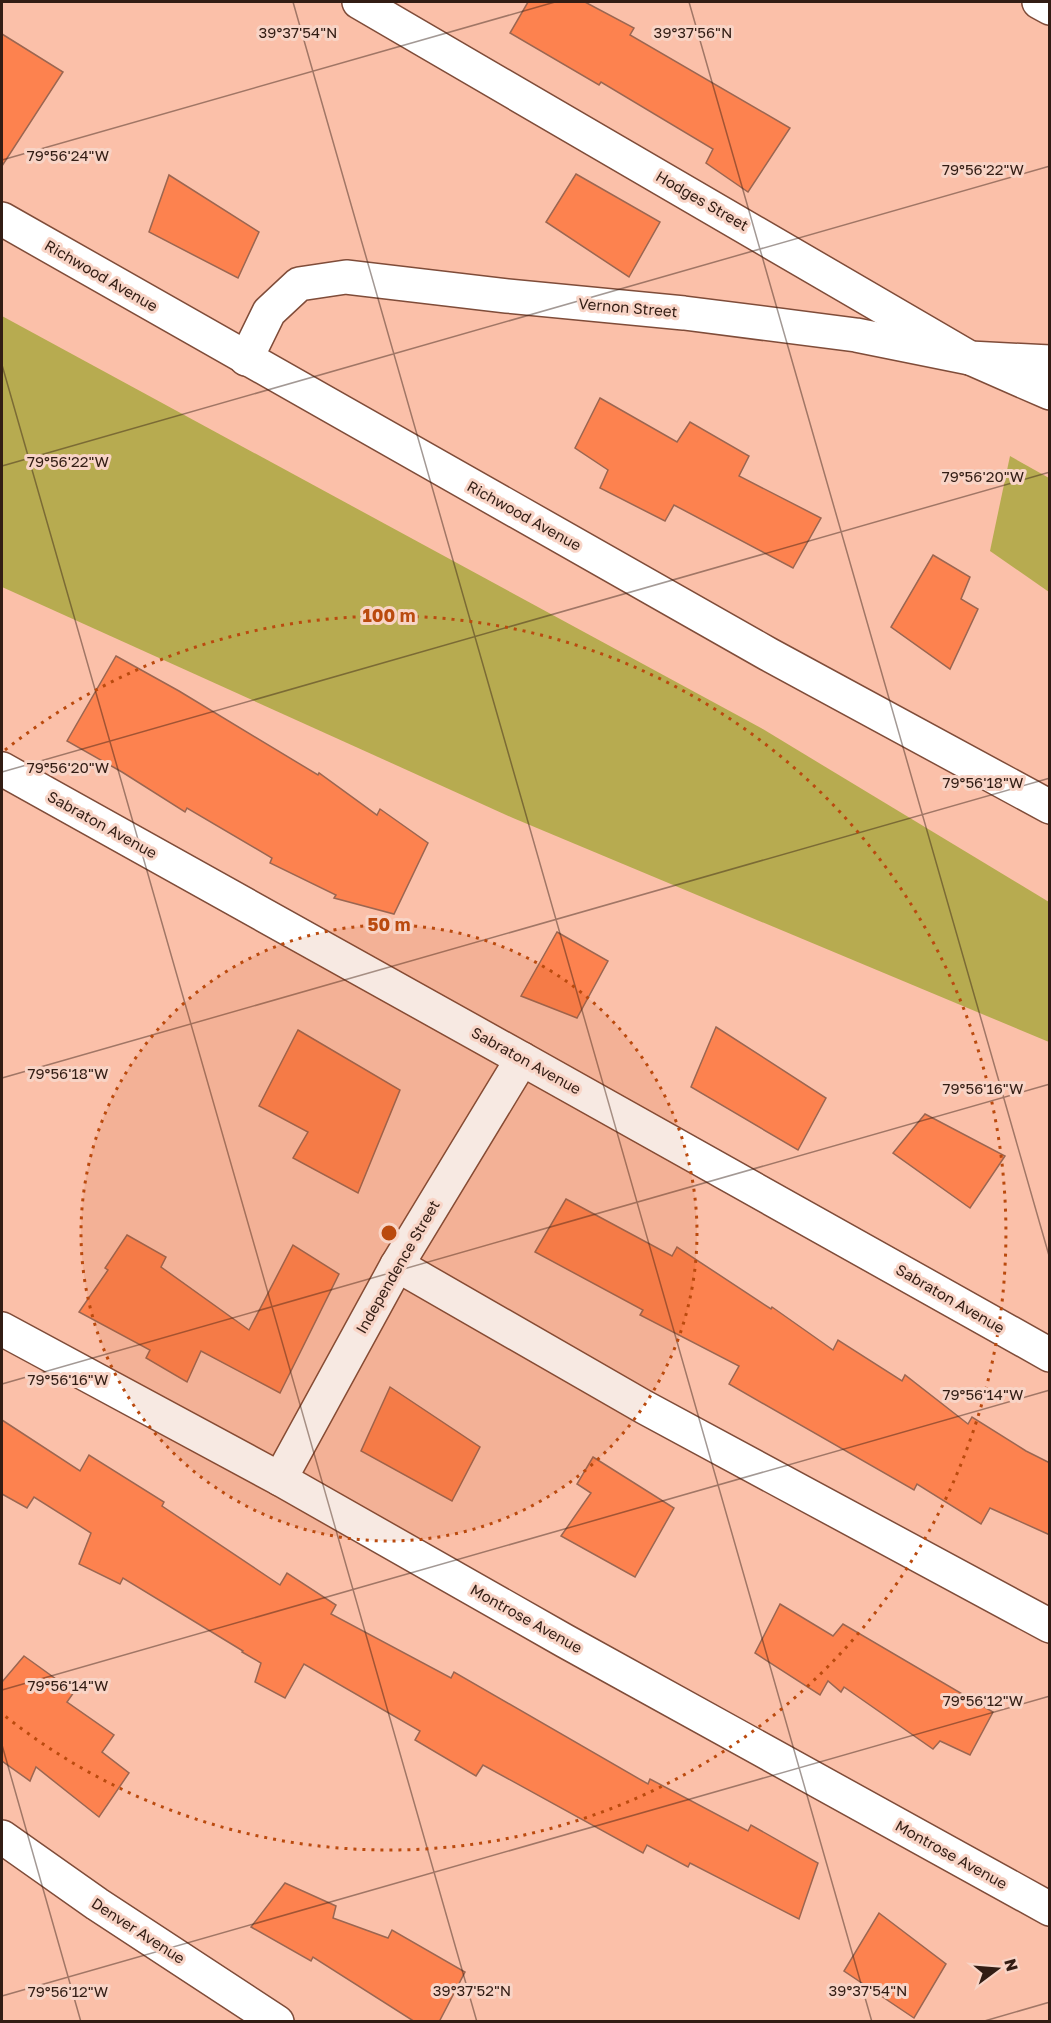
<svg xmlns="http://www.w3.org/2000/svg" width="1051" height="2023" viewBox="0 0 1051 2023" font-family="'Golos Text',sans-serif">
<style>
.green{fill:#b7ab50}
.building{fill:#fd824f;stroke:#9b6651;stroke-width:1.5}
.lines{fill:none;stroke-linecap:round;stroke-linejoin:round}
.minor-casing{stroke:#7f4c39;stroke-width:36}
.minor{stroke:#fff;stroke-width:33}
.ticks{fill:none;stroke:#321d14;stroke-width:1.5;stroke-opacity:0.45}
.ring{fill:none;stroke:#ba4a0e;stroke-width:3;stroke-dasharray:3 6}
.labels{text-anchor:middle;stroke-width:6;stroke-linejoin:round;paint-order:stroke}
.street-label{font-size:15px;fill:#321d14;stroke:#f8d4c6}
.ticks-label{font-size:15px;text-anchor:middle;fill:#321d14;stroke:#f8d4c6;stroke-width:6;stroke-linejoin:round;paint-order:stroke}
.centre{fill:#ba4a0e;stroke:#f8d4c6;stroke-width:3}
.ring-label{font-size:18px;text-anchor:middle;font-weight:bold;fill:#ba4a0e;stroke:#f8d4c6;stroke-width:6;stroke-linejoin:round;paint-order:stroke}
</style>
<rect width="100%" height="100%" fill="#fbc0a9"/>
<g class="green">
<path d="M 2,316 L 761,728 L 1049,902 L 1049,1042 L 513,818 L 2,587 Z"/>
<path d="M 1010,456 L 1049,478 L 1049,592 L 990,551 Z"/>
</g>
<g class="building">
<path d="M 528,2 L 585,2 L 634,28 L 630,35 L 790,128 L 748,192 L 706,163 L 713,149 L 601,82 L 599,85 L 510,33 Z"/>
<path d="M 2,34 L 63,72 L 2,166 Z"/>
<path d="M 576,174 L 660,222 L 629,277 L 546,222 Z"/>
<path d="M 169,175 L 259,232 L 238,278 L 149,232 Z"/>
<path d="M 600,398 L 677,442 L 690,422 L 749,456 L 739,476 L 821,518 L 793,568 L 674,505 L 665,521 L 600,488 L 608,470 L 575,448 Z"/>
<path d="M 933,555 L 970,577 L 961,599 L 978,609 L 950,669 L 891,627 Z"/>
<path d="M 116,656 L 179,691 L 318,775 L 319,773 L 377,815 L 380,809 L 428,843 L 394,914 L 334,898 L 336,895 L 270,863 L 272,858 L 187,808 L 185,812 L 122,772 L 67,741 Z"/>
<path d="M 557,932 L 608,961 L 577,1018 L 521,996 Z"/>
<path d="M 716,1027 L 826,1098 L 798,1150 L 691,1087 Z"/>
<path d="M 298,1030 L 400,1090 L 358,1193 L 293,1158 L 308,1132 L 259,1106 Z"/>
<path d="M 925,1114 L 1005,1156 L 970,1208 L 893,1153 Z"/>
<path d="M 566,1199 L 672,1256 L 677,1247 L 771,1309 L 772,1307 L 833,1350 L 838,1340 L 902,1381 L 905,1375 L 968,1424 L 972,1417 L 1026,1451 L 1050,1463 L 1050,1535 L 990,1508 L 981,1524 L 917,1484 L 914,1490 L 729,1384 L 739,1366 L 640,1315 L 643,1310 L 535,1252 Z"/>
<path d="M 127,1235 L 166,1257 L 161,1267 L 249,1330 L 293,1245 L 339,1274 L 280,1393 L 201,1351 L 187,1382 L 146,1358 L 150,1350 L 79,1312 L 108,1270 L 105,1268 Z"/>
<path d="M 390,1387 L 480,1447 L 452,1501 L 361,1451 Z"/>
<path d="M 2,1420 L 80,1471 L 89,1455 L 164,1502 L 162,1506 L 280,1585 L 287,1573 L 336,1605 L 331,1614 L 451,1678 L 454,1672 L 648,1784 L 650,1779 L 748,1831 L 751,1825 L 818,1863 L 799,1919 L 690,1863 L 688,1867 L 647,1845 L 643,1853 L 483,1765 L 476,1776 L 415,1740 L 420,1731 L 304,1664 L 285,1698 L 255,1682 L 261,1663 L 242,1652 L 243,1651 L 123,1578 L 120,1584 L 79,1564 L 91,1533 L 34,1497 L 27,1508 L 2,1494 Z"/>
<path d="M 593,1457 L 674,1508 L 635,1577 L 561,1536 L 591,1493 L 577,1484 Z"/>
<path d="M 780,1604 L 833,1636 L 843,1624 L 993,1712 L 970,1755 L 940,1741 L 933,1749 L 844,1687 L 841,1692 L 828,1681 L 820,1695 L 755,1653 Z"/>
<path d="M 24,1656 L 74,1692 L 67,1702 L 114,1735 L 102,1752 L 129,1773 L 99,1817 L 36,1767 L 30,1781 L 2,1761 L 2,1682 Z"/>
<path d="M 285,1883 L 336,1906 L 333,1918 L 388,1938 L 392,1930 L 465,1972 L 439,2022 L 415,2022 L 313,1957 L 311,1961 L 251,1927 Z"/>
<path d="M 879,1913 L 946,1964 L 914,2018 L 844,1971 Z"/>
</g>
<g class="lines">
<defs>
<g id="minor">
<path d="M 359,2 L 970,358 L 1050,393"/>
<path d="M 1039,2 L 1050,8"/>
<path d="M 2,219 L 768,654 L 1050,807"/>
<path d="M 246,359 L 269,312 L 299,284 L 346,277 L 507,296 L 684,313 L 856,335 L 970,358 L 1050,362"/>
<path d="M 2,769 L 522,1059 L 1050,1355"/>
<path d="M 397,1265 L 644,1407 L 1050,1626"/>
<path d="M 2,1329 L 280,1479 L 565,1641 L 1050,1909"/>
<path d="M 280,1479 L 397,1265 L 522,1059"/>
<path d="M 2,1837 L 97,1904 L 277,2022"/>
</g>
</defs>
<use href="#minor" class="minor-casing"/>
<use href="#minor" class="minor"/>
</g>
<path class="ticks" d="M 293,2 L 872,2022M 689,2 L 1050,1259M 2,160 L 555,2M 2,365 L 477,2022M 2,466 L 1050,166M 2,772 L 1050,472M 2,1078 L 1050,778M 2,1384 L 1050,1084M 2,1690 L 1050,1390M 2,1745 L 81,2022M 2,1996 L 1050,1696M 981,2022 L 1050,2002"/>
<circle cx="389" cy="1233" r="308" fill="#ba4a0e" fill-opacity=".12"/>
<g class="ring">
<circle cx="389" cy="1233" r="308"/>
<path d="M5 750A617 617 0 1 1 5 1716"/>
</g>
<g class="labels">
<g class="street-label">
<text transform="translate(702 201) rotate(30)" y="5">Hodges Street</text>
<text transform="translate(101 276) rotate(30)" y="5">Richwood Avenue</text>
<text transform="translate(628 308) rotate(5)" y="5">Vernon Street</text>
<text transform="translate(524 516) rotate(29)" y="5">Richwood Avenue</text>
<text transform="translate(102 825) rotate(29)" y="5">Sabraton Avenue</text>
<text transform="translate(526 1061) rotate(29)" y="5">Sabraton Avenue</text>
<text transform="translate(398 1267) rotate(-60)" y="5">Independence Street</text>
<text transform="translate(950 1299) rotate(30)" y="5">Sabraton Avenue</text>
<text transform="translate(526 1619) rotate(29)" y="5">Montrose Avenue</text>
<text transform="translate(951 1855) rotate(29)" y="5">Montrose Avenue</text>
<text transform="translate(138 1931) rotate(33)" y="5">Denver Avenue</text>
</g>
</g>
<g class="ticks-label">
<text x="298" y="38">39°37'54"N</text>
<text x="693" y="38">39°37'56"N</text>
<text x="68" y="161">79°56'24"W</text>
<text x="983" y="175">79°56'22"W</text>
<text x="68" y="467">79°56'22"W</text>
<text x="983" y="482">79°56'20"W</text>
<text x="68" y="773">79°56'20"W</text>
<text x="983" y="788">79°56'18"W</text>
<text x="68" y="1079">79°56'18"W</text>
<text x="983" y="1094">79°56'16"W</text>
<text x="68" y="1385">79°56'16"W</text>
<text x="983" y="1400">79°56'14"W</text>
<text x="68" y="1691">79°56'14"W</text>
<text x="983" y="1706">79°56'12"W</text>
<text x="472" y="1996">39°37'52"N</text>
<text x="868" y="1996">39°37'54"N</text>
<text x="68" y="1997">79°56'12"W</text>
</g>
<circle cx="389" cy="1233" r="9" class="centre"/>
<g class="ring-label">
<text x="389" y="622">100 m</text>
<text x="389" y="931">50 m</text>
</g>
<rect width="1051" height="2023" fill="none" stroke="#321d14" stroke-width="6"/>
<g transform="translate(997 1969) rotate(74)" stroke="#f8d4c6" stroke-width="4.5" paint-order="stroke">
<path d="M0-4.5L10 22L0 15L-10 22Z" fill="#321d14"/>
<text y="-9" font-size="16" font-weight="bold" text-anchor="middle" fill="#321d14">N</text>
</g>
</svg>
